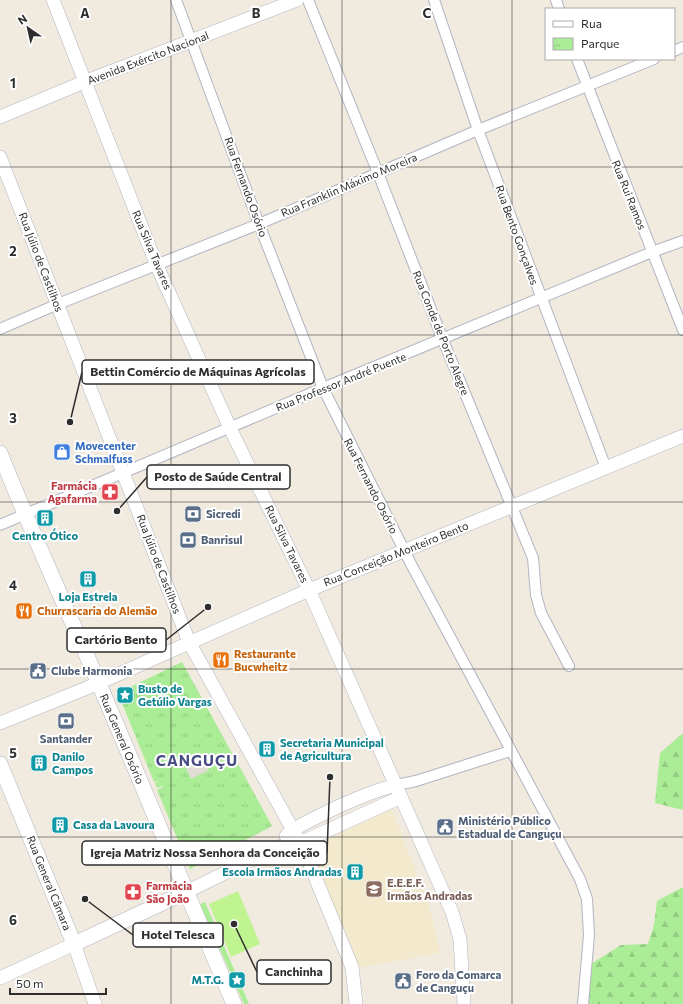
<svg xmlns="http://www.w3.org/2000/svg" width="683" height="1004" viewBox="0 0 683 1004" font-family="Commissioner,sans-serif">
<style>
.education{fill:#f3eacd}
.grass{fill:#abec96}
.forest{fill:url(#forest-firs)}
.park{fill:url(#park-tufts)}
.pitch{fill:#c0f491}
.plaza{fill:#e0ddd7}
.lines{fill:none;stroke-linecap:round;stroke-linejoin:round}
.minor-casing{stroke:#b3b4c2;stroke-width:12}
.tertiary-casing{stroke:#b3b4c2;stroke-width:14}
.secondary-casing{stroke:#b3b4c2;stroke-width:16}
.minor{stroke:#fff;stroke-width:10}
.tertiary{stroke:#fff;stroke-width:13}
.secondary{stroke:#fff;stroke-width:15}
.grid{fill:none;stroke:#2e2e2e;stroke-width:1;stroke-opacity:0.55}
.labels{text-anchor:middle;stroke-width:4;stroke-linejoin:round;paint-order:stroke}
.street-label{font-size:11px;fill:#2e2e2e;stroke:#fff}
.shop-label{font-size:11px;font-weight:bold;fill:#366cbe;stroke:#fff;text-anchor:start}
.health-label{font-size:11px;font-weight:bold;fill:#be3a42;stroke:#fff;text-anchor:end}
.service-label{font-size:11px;font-weight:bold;fill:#4e5e75;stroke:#fff;text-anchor:start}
.culture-label{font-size:11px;font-weight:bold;fill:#0d838f;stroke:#fff;text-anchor:start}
.food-label{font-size:11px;font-weight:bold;fill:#c56008;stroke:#fff;text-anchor:start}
.education-label{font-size:11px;font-weight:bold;fill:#785e54;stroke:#fff;text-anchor:start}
.district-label{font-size:15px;font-weight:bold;letter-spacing:1px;fill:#484c84;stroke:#fff}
.grid-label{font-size:13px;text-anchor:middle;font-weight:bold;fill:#2e2e2e;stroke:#fff;stroke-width:4;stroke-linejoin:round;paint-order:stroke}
.leader{fill:none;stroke:#2e2e2e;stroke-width:1.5}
.callout-dot{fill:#2e2e2e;stroke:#fff;stroke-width:1.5}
.callout{fill:#fff;stroke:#2e2e2e;stroke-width:1.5}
.callout-label{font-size:12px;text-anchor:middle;font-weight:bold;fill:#2e2e2e}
</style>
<defs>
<pattern id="forest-firs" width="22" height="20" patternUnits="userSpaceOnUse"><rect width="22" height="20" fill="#abec96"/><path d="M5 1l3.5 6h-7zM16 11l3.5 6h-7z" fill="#93cb82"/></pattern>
<pattern id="park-tufts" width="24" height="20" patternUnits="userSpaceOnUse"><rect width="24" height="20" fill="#abec96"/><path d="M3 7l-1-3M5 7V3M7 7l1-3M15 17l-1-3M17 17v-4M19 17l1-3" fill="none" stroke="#93cb82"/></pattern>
</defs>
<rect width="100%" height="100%" fill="#f0eadf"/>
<path class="education" d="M 392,809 L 430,909 L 440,953 L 356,968 L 309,848 Z"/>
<path class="grass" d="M 205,902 L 249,1004 L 244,1004 L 200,904 Z"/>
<g class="forest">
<path d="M 683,733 L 683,810 L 655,803 L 660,753 Z"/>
<path d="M 683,887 L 683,1004 L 588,1004 L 591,964 L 621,945 L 648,944 L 654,925 L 657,901 Z"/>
</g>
<path class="park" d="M 182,662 L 272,826 L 190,869 L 157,790 L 163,787 L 162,786 L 157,788 L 155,783 L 160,780 L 154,782 L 118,693 Z"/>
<path class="pitch" d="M 238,891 L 260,944 L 231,957 L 209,904 Z"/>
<path class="plaza" d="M 200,753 L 209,770 L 191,779 L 183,762 Z"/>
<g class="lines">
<defs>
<g id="minor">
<path d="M 176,0 L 259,224 L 323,388 L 411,564 L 580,879 L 587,899 L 589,935 L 583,1004"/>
<path d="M 308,0 L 378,173 L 443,340 L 533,558 L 536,595 L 541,613 L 569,666"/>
<path d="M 434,0 L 478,130 L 606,468"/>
<path d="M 556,0 L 559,9"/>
<path d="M 674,51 L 683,47"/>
<path d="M 577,59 L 683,330"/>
<path d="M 0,329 L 58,304 L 259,224 L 478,130 L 654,59"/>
<path d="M 0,525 L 323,388 L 652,252 L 683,241"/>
<path d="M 396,785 L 416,781 L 510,751"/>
</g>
<g id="tertiary">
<path d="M 53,0 L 157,266 L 230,428 L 309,590 L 452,912 L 460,939 L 464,1004"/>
<path d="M 0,117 L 84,82 L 297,0"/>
<path d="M 0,157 L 189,642 L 304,850 L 352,967 L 356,1004"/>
<path d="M 0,723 L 87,688 L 309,590 L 683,436"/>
<path d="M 286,836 L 292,830 C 326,812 359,795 396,785"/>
<path d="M 186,892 L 278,847 L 300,843 L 401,797"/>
<path d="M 0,978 L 74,944 L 95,1004"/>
</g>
<g id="secondary">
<path d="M 0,453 C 31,531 66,607 99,684 C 145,790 188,898 234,1004"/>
<path d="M 0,764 L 74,944 L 186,892"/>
</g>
</defs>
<use href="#minor" class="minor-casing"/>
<use href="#tertiary" class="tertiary-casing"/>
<use href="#secondary" class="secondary-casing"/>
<use href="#minor" class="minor"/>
<use href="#tertiary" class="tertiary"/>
<use href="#secondary" class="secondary"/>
</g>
<path class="grid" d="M 171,0 L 171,1004M 342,0 L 342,1004M 512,0 L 512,1004M 0,167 L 683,167M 0,335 L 683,335M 0,502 L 683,502M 0,669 L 683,669M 0,837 L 683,837"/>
<defs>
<symbol id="shop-square" viewBox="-11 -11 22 22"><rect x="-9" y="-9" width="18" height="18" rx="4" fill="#3f7fe0" stroke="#fff"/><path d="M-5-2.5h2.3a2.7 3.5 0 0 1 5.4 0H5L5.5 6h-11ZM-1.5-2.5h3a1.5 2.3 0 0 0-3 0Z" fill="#fff"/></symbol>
<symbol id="pharmacy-square" viewBox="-11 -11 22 22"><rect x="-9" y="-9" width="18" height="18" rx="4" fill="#e0444e" stroke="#fff"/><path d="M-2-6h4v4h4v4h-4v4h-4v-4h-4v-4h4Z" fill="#fff"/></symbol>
<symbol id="bank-square" viewBox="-11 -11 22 22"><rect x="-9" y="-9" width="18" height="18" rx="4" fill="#5c6f8a" stroke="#fff"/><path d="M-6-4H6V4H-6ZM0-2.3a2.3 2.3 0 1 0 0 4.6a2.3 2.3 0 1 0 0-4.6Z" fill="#fff"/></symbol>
<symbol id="building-square" viewBox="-11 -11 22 22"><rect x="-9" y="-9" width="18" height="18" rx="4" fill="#0f9aa8" stroke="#fff"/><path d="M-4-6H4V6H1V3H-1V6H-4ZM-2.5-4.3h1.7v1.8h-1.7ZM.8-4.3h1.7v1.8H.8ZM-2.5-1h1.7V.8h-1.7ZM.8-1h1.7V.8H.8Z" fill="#fff"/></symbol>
<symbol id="restaurant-square" viewBox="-11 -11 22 22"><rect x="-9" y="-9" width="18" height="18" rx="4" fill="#e8710a" stroke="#fff"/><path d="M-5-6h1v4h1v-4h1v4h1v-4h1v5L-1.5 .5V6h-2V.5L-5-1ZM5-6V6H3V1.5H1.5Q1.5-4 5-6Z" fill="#fff"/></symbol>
<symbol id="civic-square" viewBox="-11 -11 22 22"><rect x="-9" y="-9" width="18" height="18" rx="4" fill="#5c6f8a" stroke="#fff"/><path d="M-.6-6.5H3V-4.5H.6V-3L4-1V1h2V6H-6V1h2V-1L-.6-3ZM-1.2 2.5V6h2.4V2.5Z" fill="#fff"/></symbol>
<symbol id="sight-square" viewBox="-11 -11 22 22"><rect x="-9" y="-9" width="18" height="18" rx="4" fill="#0f9aa8" stroke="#fff"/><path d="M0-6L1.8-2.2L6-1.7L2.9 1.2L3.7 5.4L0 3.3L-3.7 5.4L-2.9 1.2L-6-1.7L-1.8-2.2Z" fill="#fff"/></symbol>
<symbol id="school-square" viewBox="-11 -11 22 22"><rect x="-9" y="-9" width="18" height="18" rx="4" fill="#8d6e63" stroke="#fff"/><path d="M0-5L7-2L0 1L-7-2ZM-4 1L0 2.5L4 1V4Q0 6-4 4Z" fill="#fff"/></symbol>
</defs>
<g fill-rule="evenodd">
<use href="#shop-square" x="52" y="442" width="20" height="20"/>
<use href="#pharmacy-square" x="100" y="482" width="20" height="20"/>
<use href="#bank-square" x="183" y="504" width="20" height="20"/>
<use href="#building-square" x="35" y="508" width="20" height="20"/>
<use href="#bank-square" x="178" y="530" width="20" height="20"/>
<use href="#building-square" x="78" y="569" width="20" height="20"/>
<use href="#restaurant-square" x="14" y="601" width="20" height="20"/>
<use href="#restaurant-square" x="211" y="650" width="20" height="20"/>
<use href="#civic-square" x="28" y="661" width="20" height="20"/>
<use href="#sight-square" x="115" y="685" width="20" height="20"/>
<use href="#bank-square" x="56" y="711" width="20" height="20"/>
<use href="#building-square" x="257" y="739" width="20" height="20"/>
<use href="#building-square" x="29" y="753" width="20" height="20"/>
<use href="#building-square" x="50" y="815" width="20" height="20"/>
<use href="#civic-square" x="435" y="817" width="20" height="20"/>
<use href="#building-square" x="345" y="862" width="20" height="20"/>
<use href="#school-square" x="364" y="879" width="20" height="20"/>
<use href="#pharmacy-square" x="123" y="882" width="20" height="20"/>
<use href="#sight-square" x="227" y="970" width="20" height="20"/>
<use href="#civic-square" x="393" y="971" width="20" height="20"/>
</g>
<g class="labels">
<g class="street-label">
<text transform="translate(148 58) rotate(-21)" y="4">Avenida Exército Nacional</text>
<text transform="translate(349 185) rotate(-23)" y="4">Rua Franklin Máximo Moreira</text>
<text transform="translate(246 187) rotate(70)" y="4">Rua Fernando Osório</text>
<text transform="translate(629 195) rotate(68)" y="4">Rua Rui Ramos</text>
<text transform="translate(517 235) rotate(70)" y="4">Rua Bento Gonçalves</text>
<text transform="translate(152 250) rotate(67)" y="4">Rua Silva Tavares</text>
<text transform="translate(41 262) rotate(69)" y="4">Rua Júlio de Castilhos</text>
<text transform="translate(441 333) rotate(68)" y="4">Rua Conde de Porto Alegre</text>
<text transform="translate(341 382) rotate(-22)" y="4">Rua Professor André Puente</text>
<text transform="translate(371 486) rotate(63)" y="4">Rua Fernando Osório</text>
<text transform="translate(287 544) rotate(64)" y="4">Rua Silva Tavares</text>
<text transform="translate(396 554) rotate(-22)" y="4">Rua Conceição Monteiro Bento</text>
<text transform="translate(159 564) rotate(69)" y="4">Rua Júlio de Castilhos</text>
<text transform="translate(122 739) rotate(67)" y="4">Rua General Osório</text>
<text transform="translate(49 883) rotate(68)" y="4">Rua General Câmara</text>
</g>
<g class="shop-label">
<text x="75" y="450">Movecenter<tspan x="75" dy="13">Schmalfuss</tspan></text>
</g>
<g class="health-label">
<text x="97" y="490">Farmácia<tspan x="97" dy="13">Agafarma</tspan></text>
<text x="146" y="890" text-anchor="start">Farmácia<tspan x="146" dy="13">São João</tspan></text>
</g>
<g class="service-label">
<text x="206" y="518">Sicredi</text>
<text x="201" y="544">Banrisul</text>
<text x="51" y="675">Clube Harmonia</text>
<text x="66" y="743" text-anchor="middle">Santander</text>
<text x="458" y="825">Ministério Público<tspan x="458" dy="13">Estadual de Canguçu</tspan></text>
<text x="416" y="979">Foro da Comarca<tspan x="416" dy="13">de Canguçu</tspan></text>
</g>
<g class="culture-label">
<text x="45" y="540" text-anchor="middle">Centro Ótico</text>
<text x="88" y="601" text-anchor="middle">Loja Estrela</text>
<text x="138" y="693">Busto de<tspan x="138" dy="13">Getúlio Vargas</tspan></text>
<text x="280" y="747">Secretaria Municipal<tspan x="280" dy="13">de Agricultura</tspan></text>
<text x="52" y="761">Danilo<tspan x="52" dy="13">Campos</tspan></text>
<text x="73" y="829">Casa da Lavoura</text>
<text x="342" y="876" text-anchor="end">Escola Irmãos Andradas</text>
<text x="224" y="984" text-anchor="end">M.T.G.</text>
</g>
<g class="food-label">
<text x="37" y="615">Churrascaria do Alemão</text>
<text x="234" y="658">Restaurante<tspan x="234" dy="13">Bucwheitz</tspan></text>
</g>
<g class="education-label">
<text x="387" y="887">E.E.E.F.<tspan x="387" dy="13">Irmãos Andradas</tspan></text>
</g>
<g class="district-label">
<text x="197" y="766">CANGUÇU</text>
</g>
</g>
<g class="grid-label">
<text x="85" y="18">A</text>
<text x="256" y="18">B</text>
<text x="427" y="18">C</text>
<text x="13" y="88">1</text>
<text x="13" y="256">2</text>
<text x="13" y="423">3</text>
<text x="13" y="590">4</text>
<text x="13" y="758">5</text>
<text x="13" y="925">6</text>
</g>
<path class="leader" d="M70 422L82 372M117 511L147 477M208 607L166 640M330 777L327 853M85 899L133 935M234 924L257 972"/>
<g class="callout-dot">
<circle cx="70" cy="422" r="4"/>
<circle cx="117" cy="511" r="4"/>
<circle cx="208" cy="607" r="4"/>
<circle cx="330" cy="777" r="4"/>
<circle cx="85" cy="899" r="4"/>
<circle cx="234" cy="924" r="4"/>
</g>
<g class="callout">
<rect x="82" y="360" width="232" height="24" rx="4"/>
<rect x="147" y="465" width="143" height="24" rx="4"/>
<rect x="67" y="628" width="99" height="24" rx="4"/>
<rect x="82" y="841" width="245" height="24" rx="4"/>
<rect x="133" y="923" width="90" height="24" rx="4"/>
<rect x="257" y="960" width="74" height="24" rx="4"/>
</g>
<g class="callout-label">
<text x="198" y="376">Bettin Comércio de Máquinas Agrícolas</text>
<text x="218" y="481">Posto de Saúde Central</text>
<text x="116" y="644">Cartório Bento</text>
<text x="205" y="857">Igreja Matriz Nossa Senhora da Conceição</text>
<text x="178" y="939">Hotel Telesca</text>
<text x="294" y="976">Canchinha</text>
</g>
<rect x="545" y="8" width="130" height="52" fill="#ffffff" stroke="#ababab"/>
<rect x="553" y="21" width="20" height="6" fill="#ffffff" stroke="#ababab"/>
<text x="581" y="28" font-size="12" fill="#2e2e2e">Rua</text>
<rect x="553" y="38" width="20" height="12" fill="url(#park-tufts)" stroke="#ababab"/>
<text x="581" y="48" font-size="12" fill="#2e2e2e">Parque</text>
<g transform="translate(28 28) rotate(326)" stroke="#ffffff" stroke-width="3" paint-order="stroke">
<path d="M0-3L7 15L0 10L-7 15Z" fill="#2e2e2e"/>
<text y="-6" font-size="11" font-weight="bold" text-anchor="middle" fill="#2e2e2e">N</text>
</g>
<path d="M10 988v6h96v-6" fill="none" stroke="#2e2e2e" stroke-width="2"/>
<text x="16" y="988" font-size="12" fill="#2e2e2e" stroke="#ffffff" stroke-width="3" paint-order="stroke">50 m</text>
</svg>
